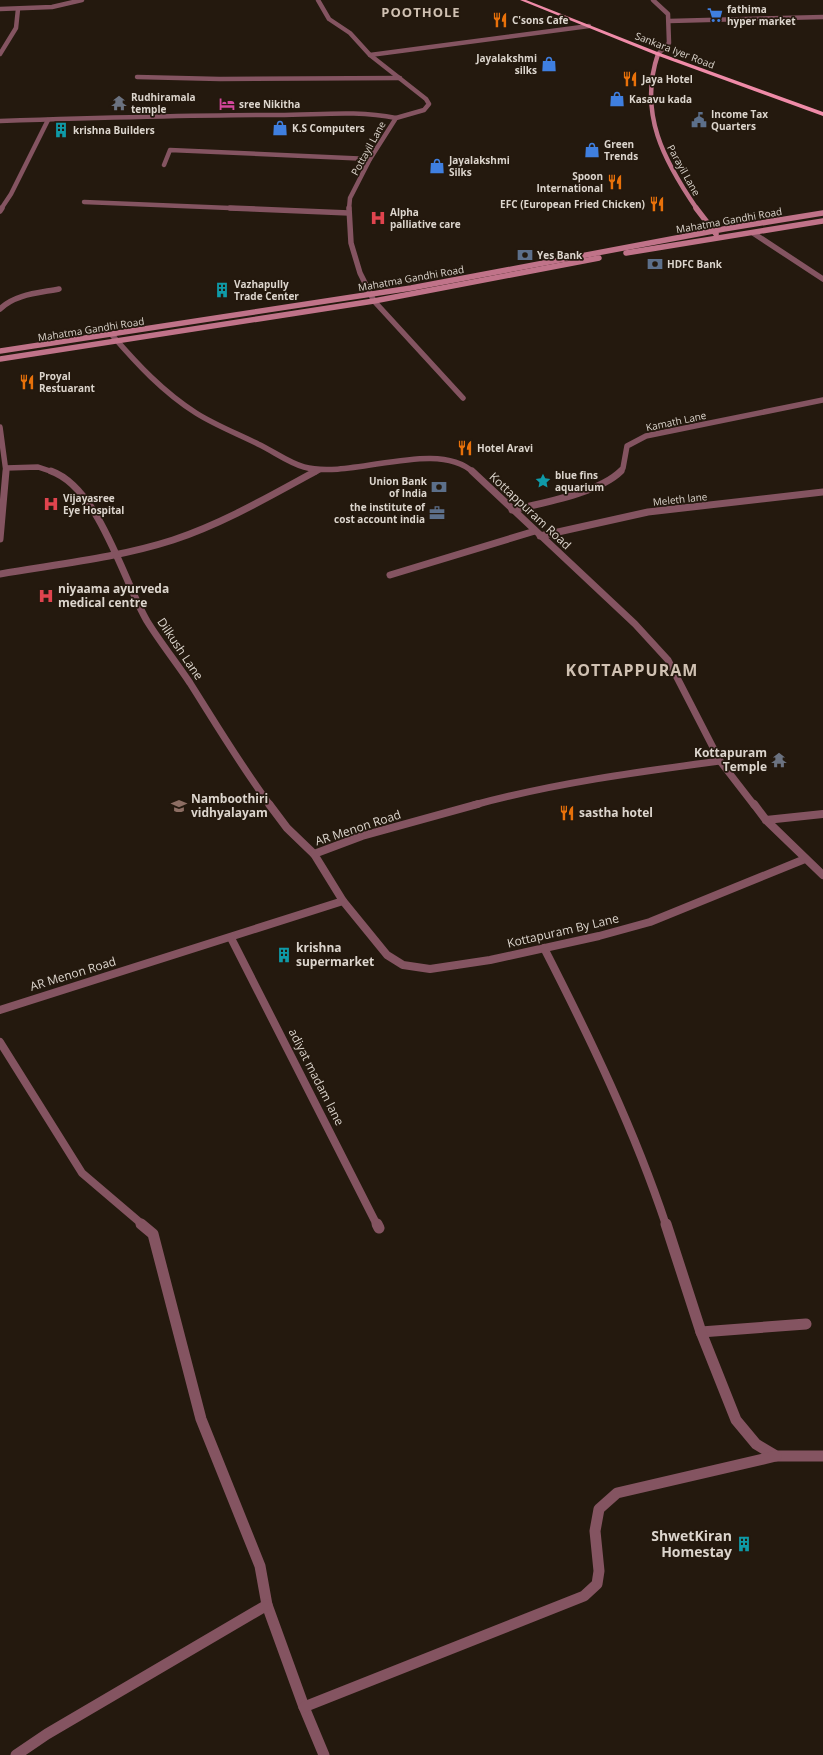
<svg xmlns="http://www.w3.org/2000/svg" width="823" height="1755" viewBox="0 0 823 1755" font-family="'Open Sans',sans-serif">
<style>
.lines{fill:none;stroke-linecap:round;stroke-linejoin:round}
.service-far1{stroke:#845461;stroke-width:5.5}
.service{stroke:#845461;stroke-width:11}
.minor-far4{stroke:#845461;stroke-width:4.5}
.minor-far3{stroke:#845461;stroke-width:5.5}
.minor-far2{stroke:#845461;stroke-width:7}
.minor-far1{stroke:#845461;stroke-width:8}
.minor{stroke:#845461;stroke-width:11}
.tertiary-far2{stroke:#845461;stroke-width:5.5}
.tertiary-far1{stroke:#845461;stroke-width:7}
.tertiary{stroke:#845461;stroke-width:8}
.secondary-far1{stroke:#c07389;stroke-width:4.5}
.secondary{stroke:#c07389;stroke-width:5.5}
.primary{fill:#ef8ba8;fill-rule:evenodd}
.labels{text-anchor:middle;stroke-width:3.5;stroke-linejoin:round;paint-order:stroke}
.far-poi-label{font-size:10px;font-weight:bold;fill:#dcd5cd;stroke:#24190e;text-anchor:start}
.far-street-label{font-size:10px;fill:#dcd5cd;stroke:#24190e}
.street-label{font-size:12px;fill:#dcd5cd;stroke:#24190e}
.poi-label{font-size:12px;font-weight:bold;fill:#dcd5cd;stroke:#24190e;text-anchor:start}
.far-district-label{font-size:13px;font-weight:bold;letter-spacing:1px;fill:#d0c1b2;stroke:#24190e}
.near-poi-label{font-size:14px;font-weight:bold;fill:#dcd5cd;stroke:#24190e;text-anchor:end}
.district-label{font-size:16px;font-weight:bold;letter-spacing:1px;fill:#d0c1b2;stroke:#24190e}
</style>
<rect width="100%" height="100%" fill="#24190e"/>
<g class="lines">
<path class="service-far1" d="M 753,233 L 823,279"/>
<path class="service" d="M 701,1332 L 806,1324"/>
<g class="minor-far4">
<path d="M 318,0 L 329,19 L 350,33 L 370,55 L 426,99 L 429,104 L 424,110 L 396,118 L 370,159 L 350,198 L 349,209"/>
<path d="M 653,0 L 668,14 L 669,43 L 658,54"/>
<path d="M 0,9 L 52,7 L 82,0"/>
<path d="M 669,21 L 823,17"/>
<path d="M 0,54 L 16,28 L 18,9"/>
<path d="M 370,55 L 589,26"/>
<path d="M 137,77 L 220,79 L 400,78"/>
<path d="M 0,121 C 93,118 186,115 278,115 C 319,115 356,110 396,118"/>
<path d="M 164,165 L 170,150 L 370,159"/>
<path d="M 84,202 L 254,209"/>
<path d="M 1,209 L 11,194 L 48,120"/>
</g>
<g class="minor-far3">
<path d="M 230,208 L 349,213"/>
<path d="M 349,208 L 351,243 L 360,273 L 374,301 L 463,398"/>
<path d="M 0,211 L 2,208"/>
<path d="M 0,309 C 15,294 39,293 59,289"/>
<path d="M 0,427 L 6,472"/>
<path d="M 6,468 L 38,467 L 53,472"/>
<path d="M 315,472 L 319,470"/>
<path d="M 620,472 L 623,468 L 627,446 L 646,436 L 823,400"/>
</g>
<g class="minor-far2">
<path d="M 51,471 C 99,488 123,580 147,621 C 160,642 176,662 190,683 C 216,724 241,766 270,805"/>
<path d="M 512,510 C 542,503 599,493 621,471"/>
<path d="M 540,536 L 648,512 L 823,492"/>
<path d="M 0,539 L 6,471"/>
<path d="M 0,574 C 58,564 117,558 173,540 C 224,523 270,496 316,471"/>
<path d="M 390,575 L 535,531"/>
<path d="M 474,805 C 555,783 637,772 720,761"/>
</g>
<g class="minor-far1">
<path d="M 269,804 L 287,828 L 314,854"/>
<path d="M 766,820 L 823,814"/>
<path d="M 343,901 L 387,955 L 403,965 L 430,969 L 490,960 L 599,936 L 650,922 L 805,859"/>
<path d="M 231,938 L 377,1225"/>
<path d="M 544,948 C 590,1038 634,1129 666,1225"/>
<path d="M 0,1010 L 343,901 L 314,854 L 362,836 L 478,804"/>
<path d="M 0,1042 L 82,1173 L 143,1225"/>
</g>
<g class="minor">
<path d="M 141,1224 L 153,1234 L 201,1419 L 260,1566 L 267,1605 L 304,1707 L 324,1755"/>
<path d="M 377,1224 L 379,1228"/>
<path d="M 666,1224 L 701,1332 L 736,1420 L 756,1444 L 776,1456 L 823,1456"/>
<path d="M 304,1707 L 584,1596 L 597,1584 L 599,1571 L 595,1531 L 599,1509 L 617,1493 L 776,1456"/>
<path d="M 16,1755 L 47,1734 L 267,1605"/>
</g>
<path class="tertiary-far2" d="M 112,335 C 137,364 163,392 196,413 C 215,425 238,434 258,444 C 273,451 289,463 304,467 C 351,480 436,438 473,472"/>
<path class="tertiary-far1" d="M 472,471 L 635,624 L 668,660 L 720,761 L 754,805"/>
<path class="tertiary" d="M 754,804 L 766,820 L 823,875"/>
<path class="secondary-far1" d="M 658,54 C 638,113 664,161 697,209"/>
<g class="secondary">
<path d="M 696,208 L 716,234"/>
<path d="M 626,253 L 823,221"/>
<path d="M 0,351 L 411,288 L 724,229 L 823,213"/>
<path d="M 0,359 L 374,301 L 599,258"/>
</g>
<path class="primary" d="M 520,0 L 526,0 L 660,53 L 823,112 L 823,116 L 656,55 Z"/>
</g>
<defs>
<symbol id="supermarket-bare" viewBox="-9 -9 18 18"><path d="M-6-5.5h2.5l.6 2H6L4.5 2H-2.5L-4.4-4H-6ZM-1.5 3.2a1.3 1.3 0 1 0 .1 0ZM3 3.2a1.3 1.3 0 1 0 .1 0Z" fill="#3f7fe0" stroke="#24190e" stroke-width="2.5" paint-order="stroke"/></symbol>
<symbol id="restaurant-bare" viewBox="-9 -9 18 18"><path d="M-5-6h1v4h1v-4h1v4h1v-4h1v5L-1.5 .5V6h-2V.5L-5-1ZM5-6V6H3V1.5H1.5Q1.5-4 5-6Z" fill="#e8710a" stroke="#24190e" stroke-width="2.5" paint-order="stroke"/></symbol>
<symbol id="shop-bare" viewBox="-9 -9 18 18"><path d="M-5-2.5h2.3a2.7 3.5 0 0 1 5.4 0H5L5.5 6h-11ZM-1.5-2.5h3a1.5 2.3 0 0 0-3 0Z" fill="#3f7fe0" stroke="#24190e" stroke-width="2.5" paint-order="stroke"/></symbol>
<symbol id="temple-bare" viewBox="-9 -9 18 18"><path d="M0-6L5-2H3V0L6.5 2.5H4V6H1.5V3h-3V6H-4V2.5H-6.5L-3 0V-2H-5Z" fill="#6b7280" stroke="#24190e" stroke-width="2.5" paint-order="stroke"/></symbol>
<symbol id="hotel-bare" viewBox="-9 -9 18 18"><path d="M-6-4.5h1.5V1H6V5H4.5V3h-9V5H-6ZM-4 0a1.8 1.8 0 1 1 3.6 0ZM.5 0V-2.5h3Q6-2.5 6 0Z" fill="#d1479c" stroke="#24190e" stroke-width="2.5" paint-order="stroke"/></symbol>
<symbol id="civic-bare" viewBox="-9 -9 18 18"><path d="M-.6-6.5H3V-4.5H.6V-3L4-1V1h2V6H-6V1h2V-1L-.6-3ZM-1.2 2.5V6h2.4V2.5Z" fill="#5c6f8a" stroke="#24190e" stroke-width="2.5" paint-order="stroke"/></symbol>
<symbol id="building-bare" viewBox="-9 -9 18 18"><path d="M-4-6H4V6H1V3H-1V6H-4ZM-2.5-4.3h1.7v1.8h-1.7ZM.8-4.3h1.7v1.8H.8ZM-2.5-1h1.7V.8h-1.7ZM.8-1h1.7V.8H.8Z" fill="#0f9aa8" stroke="#24190e" stroke-width="2.5" paint-order="stroke"/></symbol>
<symbol id="hospital-bare" viewBox="-9 -9 18 18"><path d="M-5-5h3v3.5h4V-5h3V5h-3V1.5h-4V5h-3Z" fill="#e0444e" stroke="#24190e" stroke-width="2.5" paint-order="stroke"/></symbol>
<symbol id="bank-bare" viewBox="-9 -9 18 18"><path d="M-6-4H6V4H-6ZM0-2.3a2.3 2.3 0 1 0 0 4.6a2.3 2.3 0 1 0 0-4.6Z" fill="#5c6f8a" stroke="#24190e" stroke-width="2.5" paint-order="stroke"/></symbol>
<symbol id="sight-bare" viewBox="-9 -9 18 18"><path d="M0-6L1.8-2.2L6-1.7L2.9 1.2L3.7 5.4L0 3.3L-3.7 5.4L-2.9 1.2L-6-1.7L-1.8-2.2Z" fill="#0f9aa8" stroke="#24190e" stroke-width="2.5" paint-order="stroke"/></symbol>
<symbol id="office-bare" viewBox="-9 -9 18 18"><path d="M-6-3h4V-5.5h4V-3h4V5H-6ZM-1-4.5V-3h2v-1.5ZM-6 0V1H6V0Z" fill="#5c6f8a" stroke="#24190e" stroke-width="2.5" paint-order="stroke"/></symbol>
<symbol id="school-bare" viewBox="-9 -9 18 18"><path d="M0-5L7-2L0 1L-7-2ZM-4 1L0 2.5L4 1V4Q0 6-4 4Z" fill="#8d6e63" stroke="#24190e" stroke-width="2.5" paint-order="stroke"/></symbol>
</defs>
<g fill-rule="evenodd">
<use href="#supermarket-bare" x="704" y="4" width="22" height="22"/>
<use href="#restaurant-bare" x="489" y="9" width="22" height="22"/>
<use href="#shop-bare" x="538" y="53" width="22" height="22"/>
<use href="#restaurant-bare" x="619" y="68" width="22" height="22"/>
<use href="#shop-bare" x="606" y="88" width="22" height="22"/>
<use href="#temple-bare" x="108" y="92" width="22" height="22"/>
<use href="#hotel-bare" x="216" y="93" width="22" height="22"/>
<use href="#civic-bare" x="688" y="109" width="22" height="22"/>
<use href="#shop-bare" x="269" y="117" width="22" height="22"/>
<use href="#building-bare" x="50" y="119" width="22" height="22"/>
<use href="#shop-bare" x="581" y="139" width="22" height="22"/>
<use href="#shop-bare" x="426" y="155" width="22" height="22"/>
<use href="#restaurant-bare" x="604" y="171" width="22" height="22"/>
<use href="#restaurant-bare" x="646" y="193" width="22" height="22"/>
<use href="#hospital-bare" x="367" y="207" width="22" height="22"/>
<use href="#bank-bare" x="514" y="244" width="22" height="22"/>
<use href="#bank-bare" x="644" y="253" width="22" height="22"/>
<use href="#building-bare" x="211" y="279" width="22" height="22"/>
<use href="#restaurant-bare" x="16" y="371" width="22" height="22"/>
<use href="#restaurant-bare" x="454" y="437" width="22" height="22"/>
<use href="#sight-bare" x="532" y="470" width="22" height="22"/>
<use href="#bank-bare" x="428" y="476" width="22" height="22"/>
<use href="#hospital-bare" x="40" y="493" width="22" height="22"/>
<use href="#office-bare" x="426" y="502" width="22" height="22"/>
<use href="#hospital-bare" x="35" y="585" width="22" height="22"/>
<use href="#temple-bare" x="768" y="749" width="22" height="22"/>
<use href="#school-bare" x="168" y="795" width="22" height="22"/>
<use href="#restaurant-bare" x="556" y="802" width="22" height="22"/>
<use href="#building-bare" x="273" y="944" width="22" height="22"/>
<use href="#building-bare" x="733" y="1533" width="22" height="22"/>
</g>
<g class="labels">
<g class="far-poi-label">
<text x="727" y="13">fathima<tspan x="727" dy="12">hyper market</tspan></text>
<text x="512" y="24">C'sons Cafe</text>
<text x="537" y="62" text-anchor="end">Jayalakshmi<tspan x="537" dy="12">silks</tspan></text>
<text x="642" y="83">Jaya Hotel</text>
<text x="131" y="101">Rudhiramala<tspan x="131" dy="12">temple</tspan></text>
<text x="629" y="103">Kasavu kada</text>
<text x="239" y="108">sree Nikitha</text>
<text x="711" y="118">Income Tax<tspan x="711" dy="12">Quarters</tspan></text>
<text x="292" y="132">K.S Computers</text>
<text x="73" y="134">krishna Builders</text>
<text x="604" y="148">Green<tspan x="604" dy="12">Trends</tspan></text>
<text x="449" y="164">Jayalakshmi<tspan x="449" dy="12">Silks</tspan></text>
<text x="603" y="180" text-anchor="end">Spoon<tspan x="603" dy="12">International</tspan></text>
<text x="645" y="208" text-anchor="end">EFC (European Fried Chicken)</text>
<text x="390" y="216">Alpha<tspan x="390" dy="12">palliative care</tspan></text>
<text x="537" y="259">Yes Bank</text>
<text x="667" y="268">HDFC Bank</text>
<text x="234" y="288">Vazhapully<tspan x="234" dy="12">Trade Center</tspan></text>
<text x="39" y="380">Proyal<tspan x="39" dy="12">Restuarant</tspan></text>
<text x="477" y="452">Hotel Aravi</text>
<text x="555" y="479">blue fins<tspan x="555" dy="12">aquarium</tspan></text>
<text x="427" y="485" text-anchor="end">Union Bank<tspan x="427" dy="12">of India</tspan></text>
<text x="63" y="502">Vijayasree<tspan x="63" dy="12">Eye Hospital</tspan></text>
<text x="425" y="511" text-anchor="end">the institute of<tspan x="425" dy="12">cost account india</tspan></text>
</g>
<g class="far-street-label">
<text transform="translate(675 50) rotate(21)" y="4">Sankara Iyer Road</text>
<text transform="translate(368 148) rotate(-61)" y="4">Pottayil Lane</text>
<text transform="translate(684 170) rotate(61)" y="4">Parayil Lane</text>
<text transform="translate(729 220) rotate(-10)" y="4">Mahatma Gandhi Road</text>
<text transform="translate(411 278) rotate(-10)" y="4">Mahatma Gandhi Road</text>
<text transform="translate(91 329) rotate(-9)" y="4">Mahatma Gandhi Road</text>
<text transform="translate(676 421) rotate(-12)" y="4">Kamath Lane</text>
<text transform="translate(680 499) rotate(-6)" y="4">Meleth lane</text>
</g>
<g class="street-label">
<text transform="translate(530 511) rotate(43)" y="4">Kottappuram Road</text>
<text transform="translate(180 649) rotate(56)" y="4">Dilkush Lane</text>
<text transform="translate(358 828) rotate(-18)" y="4">AR Menon Road</text>
<text transform="translate(563 931) rotate(-13)" y="4">Kottapuram By Lane</text>
<text transform="translate(73 974) rotate(-17)" y="4">AR Menon Road</text>
<text transform="translate(316 1077) rotate(63)" y="4">adiyat madam lane</text>
</g>
<g class="poi-label">
<text x="58" y="593">niyaama ayurveda<tspan x="58" dy="14">medical centre</tspan></text>
<text x="767" y="757" text-anchor="end">Kottapuram<tspan x="767" dy="14">Temple</tspan></text>
<text x="191" y="803">Namboothiri<tspan x="191" dy="14">vidhyalayam</tspan></text>
<text x="579" y="817">sastha hotel</text>
<text x="296" y="952">krishna<tspan x="296" dy="14">supermarket</tspan></text>
</g>
<g class="far-district-label">
<text x="421" y="17">POOTHOLE</text>
</g>
<g class="near-poi-label">
<text x="732" y="1541">ShwetKiran<tspan x="732" dy="16">Homestay</tspan></text>
</g>
<g class="district-label">
<text x="632" y="676">KOTTAPPURAM</text>
</g>
</g>
</svg>
